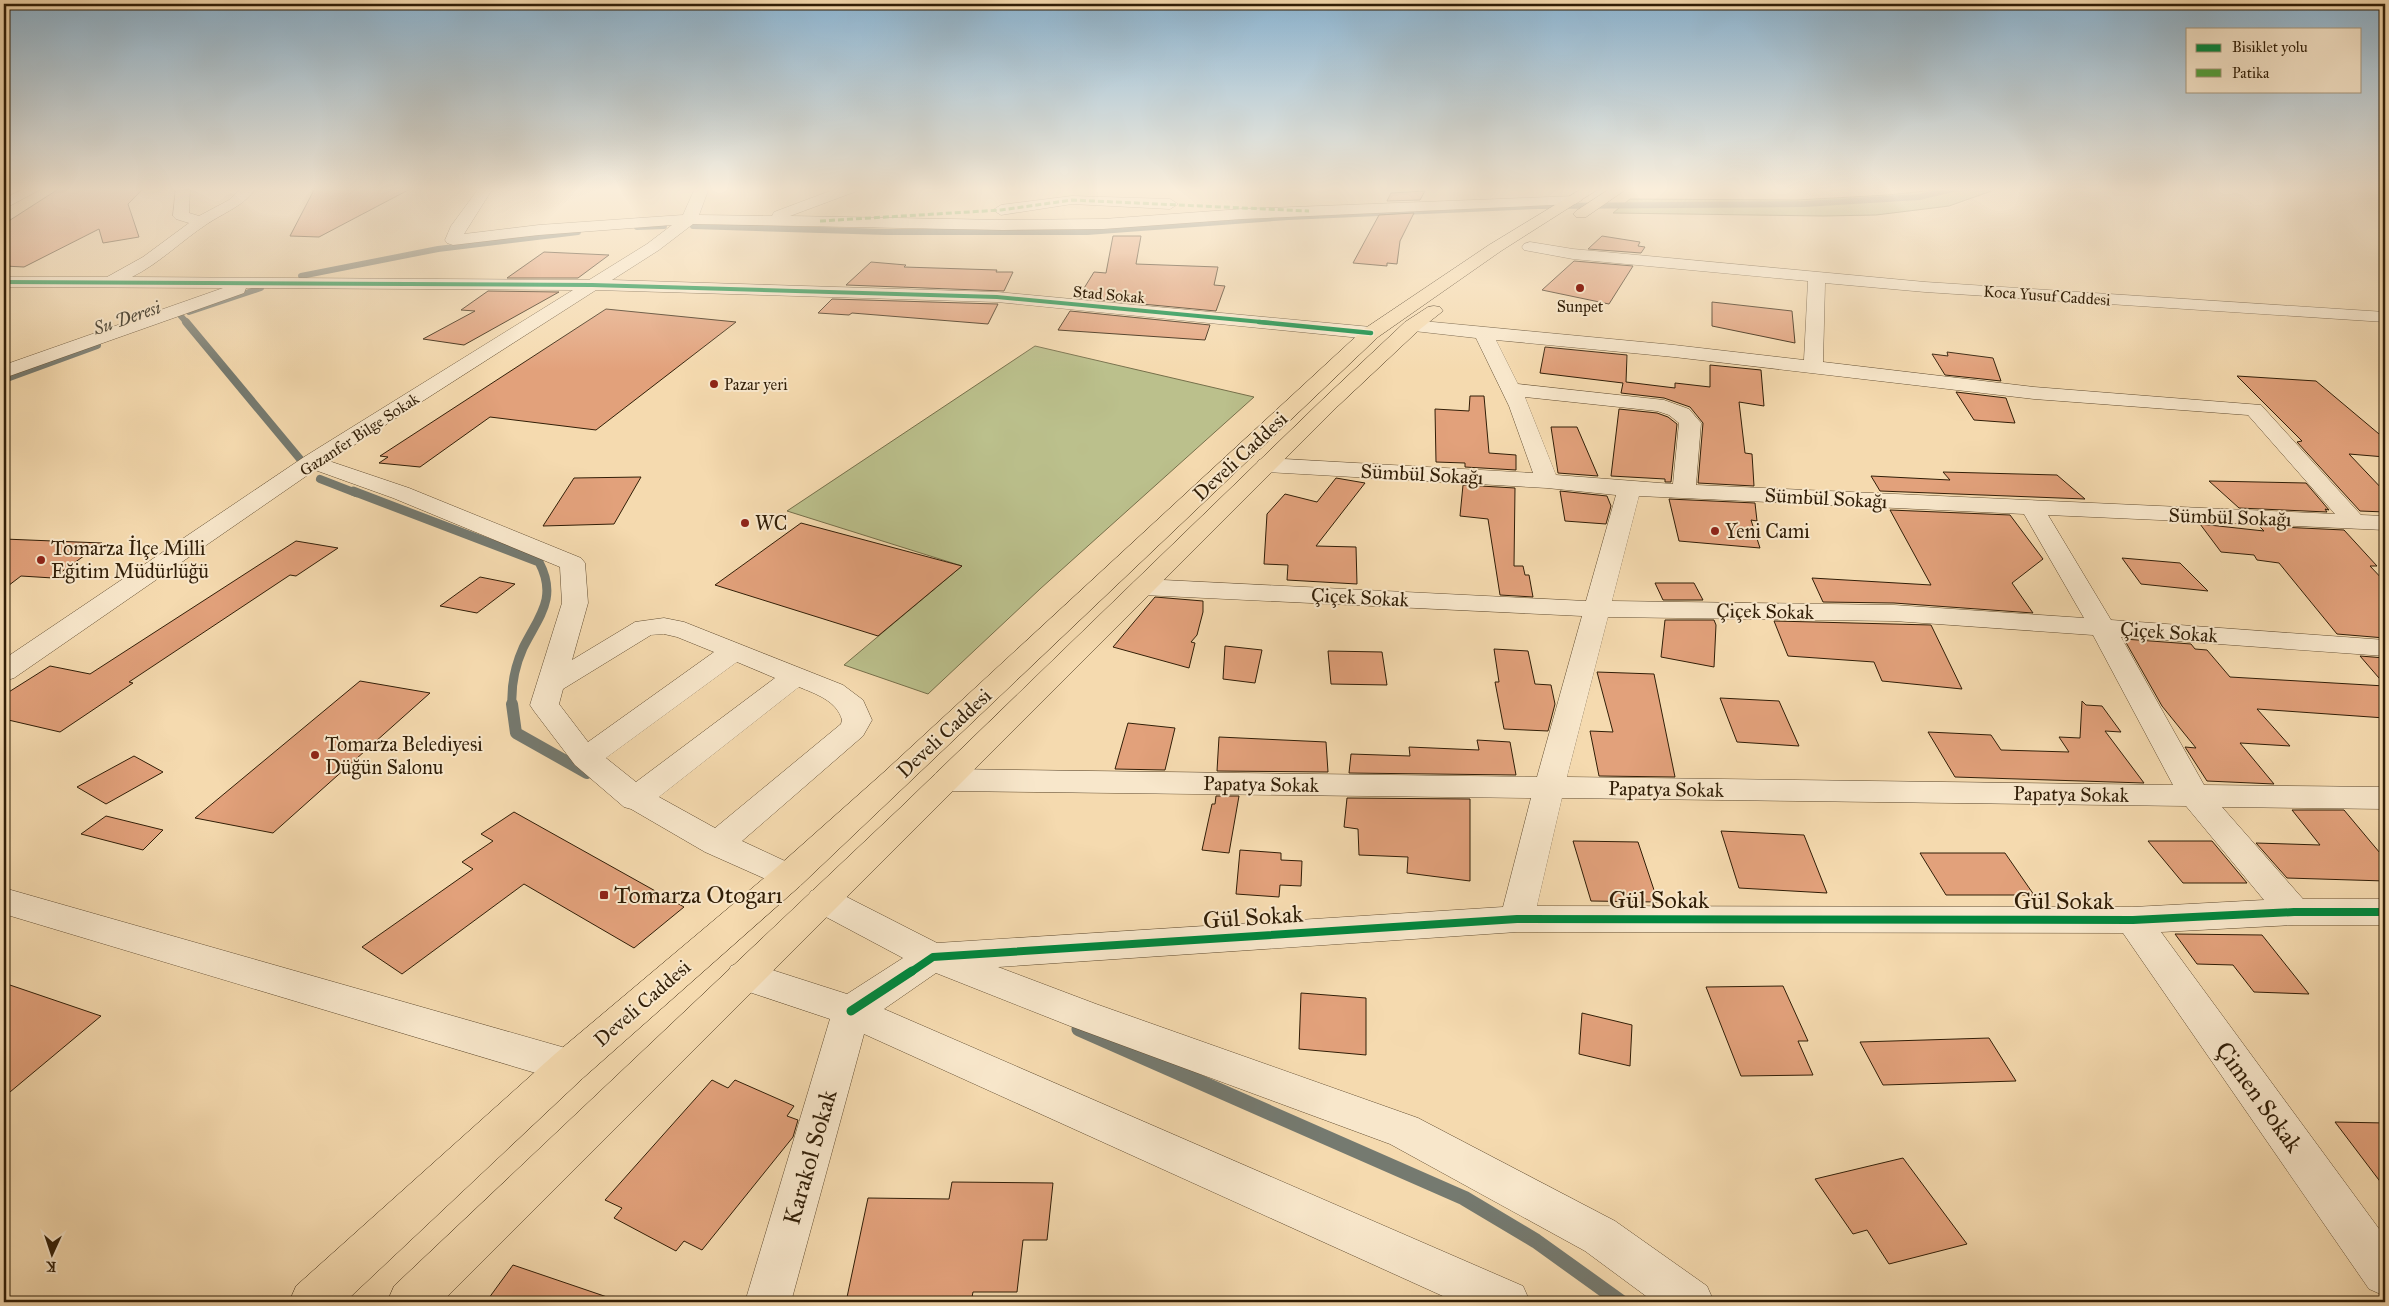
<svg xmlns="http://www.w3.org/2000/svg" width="2389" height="1306" viewBox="0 0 2389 1306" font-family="'IM FELL Great Primer',serif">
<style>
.green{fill:#bbc08c;stroke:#766f4a}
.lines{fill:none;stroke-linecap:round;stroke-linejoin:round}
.stream-far4{stroke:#757a70;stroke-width:6}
.stream-far3{stroke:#757a70;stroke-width:8}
.stream-far2{stroke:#757a70;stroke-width:9}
.stream-far1{stroke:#757a70;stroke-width:12}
.stream{stroke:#757a70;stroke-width:15}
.building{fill:#e2a17b;stroke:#311e07}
.minor-casing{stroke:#624d31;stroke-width:1}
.major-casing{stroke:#311e07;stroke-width:1}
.minor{fill:#f8e7cb;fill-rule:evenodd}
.major{fill:#f5daaf;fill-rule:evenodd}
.quiet{stroke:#52a23d;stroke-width:3;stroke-dasharray:6 3;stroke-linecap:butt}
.cycleway-far3-casing{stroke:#f8e7cb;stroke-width:5.5}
.cycleway-far2-casing{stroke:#f8e7cb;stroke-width:7}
.cycleway-far1-casing{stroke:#f8e7cb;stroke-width:11}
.cycleway-casing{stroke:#f8e7cb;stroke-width:12}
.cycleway-far3{stroke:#00873e;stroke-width:4}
.cycleway-far2{stroke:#00873e;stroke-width:4.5}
.cycleway-far1{stroke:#00873e;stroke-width:8}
.cycleway{stroke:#00873e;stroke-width:9}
.poi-dot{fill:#8f2418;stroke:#f8e7cb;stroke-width:2}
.labels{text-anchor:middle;stroke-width:4;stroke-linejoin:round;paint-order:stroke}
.far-street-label{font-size:16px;fill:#311e07;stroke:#f8e7cb}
.far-poi-label{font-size:16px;fill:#311e07;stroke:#f8e7cb}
.far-water-label{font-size:18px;font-style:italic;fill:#534c3c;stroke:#f8e7cb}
.street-label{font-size:20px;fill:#311e07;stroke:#f8e7cb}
.poi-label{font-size:20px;fill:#311e07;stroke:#f8e7cb;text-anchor:start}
.near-poi-label{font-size:24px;fill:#311e07;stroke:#f8e7cb;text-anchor:start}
.near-street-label{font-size:24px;fill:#311e07;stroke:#f8e7cb}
</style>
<rect width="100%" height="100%" fill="#f5daaf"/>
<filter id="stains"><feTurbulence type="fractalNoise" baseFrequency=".004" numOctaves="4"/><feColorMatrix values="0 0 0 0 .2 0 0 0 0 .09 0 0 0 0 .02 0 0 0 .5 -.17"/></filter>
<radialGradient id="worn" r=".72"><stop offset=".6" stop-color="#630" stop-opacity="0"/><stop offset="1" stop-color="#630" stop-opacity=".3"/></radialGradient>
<g class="green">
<path d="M 1954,188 L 2000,188 L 1949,206 L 1876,215 L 1823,216 L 1613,213 L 1630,199 L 1797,200 L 1888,195 Z"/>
<path d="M 1035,346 L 1254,397 L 1040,589 L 928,694 L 844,665 L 962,566 L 787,511 Z"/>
</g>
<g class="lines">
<g class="stream-far4">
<path d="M 693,226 L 887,232 L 1087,232 L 1288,217 L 1538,206 L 1804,204 L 1919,197 L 1957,188"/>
<path d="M 637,227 L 664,226"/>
<path d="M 301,276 L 438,249 L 578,232"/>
<path d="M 189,312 L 261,288"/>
<path d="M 180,315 L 187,323"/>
</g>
<g class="stream-far3">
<path d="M 186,322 L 300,459"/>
<path d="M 4,379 L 97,345"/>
<path d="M 320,479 L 356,493"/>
</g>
<path class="stream-far2" d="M 353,491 L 539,562 C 558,598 539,616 523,648 C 515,666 511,685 512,705"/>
<path class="stream-far1" d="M 512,704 L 516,733 L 587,773"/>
<path class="stream" d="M 1079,1029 L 1464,1198 L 1536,1241 L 1621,1302"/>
</g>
<g class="building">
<path d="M 60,188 L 144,188 L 128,204 L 139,237 L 103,243 L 99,229 L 24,267 L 4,266 L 4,224 Z"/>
<path d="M 315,188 L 412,188 L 319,237 L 290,236 Z"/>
<path d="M 1425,191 L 1420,200 L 1387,201 L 1391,193 Z"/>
<path d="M 1414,213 L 1400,241 L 1397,264 L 1387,263 L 1387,266 L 1353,263 L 1379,215 Z"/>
<path d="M 1113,236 L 1141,236 L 1136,264 L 1218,267 L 1214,285 L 1225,286 L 1216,311 L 1078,298 L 1094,272 L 1106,273 Z"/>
<path d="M 1602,236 L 1640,242 L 1638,246 L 1645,247 L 1641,253 L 1588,249 Z"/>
<path d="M 544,252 L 609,255 L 578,278 L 507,278 Z"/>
<path d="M 1574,261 L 1633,266 L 1609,304 L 1542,290 Z"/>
<path d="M 871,262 L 906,265 L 904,267 L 997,270 L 996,272 L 1013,272 L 1004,291 L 846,285 Z"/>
<path d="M 488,291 L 559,292 L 464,345 L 423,339 L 475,311 L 461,310 Z"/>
<path d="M 832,299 L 997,304 L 998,304 L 988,324 L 852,313 L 849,315 L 818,313 Z"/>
<path d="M 1712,302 L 1792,311 L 1795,343 L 1712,326 Z"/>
<path d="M 606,309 L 736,322 L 596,430 L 490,417 L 420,467 L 379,463 L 388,457 L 380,456 Z"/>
<path d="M 1070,311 L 1210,325 L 1205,340 L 1058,330 Z"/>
<path d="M 1545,347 L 1627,355 L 1626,382 L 1675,388 L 1675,383 L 1710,387 L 1710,365 L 1761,370 L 1764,406 L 1739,402 L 1745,453 L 1752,454 L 1754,486 L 1698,483 L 1703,423 L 1690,407 L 1664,398 L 1621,393 L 1623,383 L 1540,373 Z"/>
<path d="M 1947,352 L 1993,358 L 2001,381 L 1945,375 L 1932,354 L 1948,356 Z"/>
<path d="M 2237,376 L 2316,381 L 2385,439 L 2385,457 L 2349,454 L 2385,492 L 2385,512 L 2360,511 L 2297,442 L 2302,441 Z"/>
<path d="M 1956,392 L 2006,398 L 2015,423 L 1974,420 Z"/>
<path d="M 1470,396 L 1484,396 L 1489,453 L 1516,455 L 1516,470 L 1465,467 L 1465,463 L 1436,462 L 1435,409 L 1469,411 Z"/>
<path d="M 1619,409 L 1657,413 L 1668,417 L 1677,424 L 1671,482 L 1665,482 L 1665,479 L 1611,476 Z"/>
<path d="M 1551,427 L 1577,427 L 1598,476 L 1558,473 Z"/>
<path d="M 1943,472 L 2057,475 L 2085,499 L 1880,491 L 1871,476 L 1950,480 Z"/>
<path d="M 641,477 L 614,524 L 543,526 L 574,478 Z"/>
<path d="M 1336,478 L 1365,483 L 1316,546 L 1356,547 L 1357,584 L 1287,580 L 1288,565 L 1264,564 L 1267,514 L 1285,494 L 1317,502 Z"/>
<path d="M 2209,481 L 2306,483 L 2329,510 L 2325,509 L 2327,512 L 2239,508 Z"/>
<path d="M 1463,485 L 1515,488 L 1514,566 L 1523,566 L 1525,575 L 1529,575 L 1533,597 L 1500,595 L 1488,519 L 1460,516 Z"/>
<path d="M 1560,491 L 1607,496 L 1611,506 L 1606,524 L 1565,521 Z"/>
<path d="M 1669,499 L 1755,503 L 1757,521 L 1751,520 L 1760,548 L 1679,541 Z"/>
<path d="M 1890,510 L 2010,515 L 2043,559 L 2012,583 L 2033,613 L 1894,603 L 1823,602 L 1812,578 L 1931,585 Z"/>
<path d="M 801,523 L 962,566 L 878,636 L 715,585 Z"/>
<path d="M 2200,524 L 2264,531 L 2259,526 L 2344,530 L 2377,566 L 2370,566 L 2385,582 L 2385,638 L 2337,634 L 2279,563 L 2257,560 L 2254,555 L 2221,552 Z"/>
<path d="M 4,539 L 102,543 L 53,578 L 21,576 L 4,589 Z"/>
<path d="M 296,541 L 338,548 L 296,576 L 290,575 L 129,682 L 133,683 L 60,732 L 4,719 L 4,695 L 50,666 L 90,674 Z"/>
<path d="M 2122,558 L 2180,563 L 2208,591 L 2141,584 Z"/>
<path d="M 480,577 L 515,584 L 477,613 L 440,606 Z"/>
<path d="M 1655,583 L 1694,583 L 1703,600 L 1663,600 Z"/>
<path d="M 1155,597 L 1203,601 L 1203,612 L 1197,635 L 1191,642 L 1195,643 L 1189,668 L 1113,647 Z"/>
<path d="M 1665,620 L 1714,620 L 1716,625 L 1714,667 L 1661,657 Z"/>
<path d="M 1774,621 L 1931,625 L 1962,689 L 1882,681 L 1874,662 L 1788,656 Z"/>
<path d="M 2124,639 L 2191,644 L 2195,649 L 2207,650 L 2230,677 L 2385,686 L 2385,718 L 2257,709 L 2290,746 L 2240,743 L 2274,784 L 2207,781 L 2185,747 L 2196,748 L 2162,706 Z"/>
<path d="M 1225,646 L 1262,650 L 1255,683 L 1223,679 Z"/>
<path d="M 1494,649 L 1528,651 L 1535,684 L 1551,685 L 1555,704 L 1548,731 L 1504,729 L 1495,682 L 1499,682 Z"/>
<path d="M 1328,651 L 1382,652 L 1387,685 L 1331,684 Z"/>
<path d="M 2360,656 L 2385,658 L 2385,685 Z"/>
<path d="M 1597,672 L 1654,674 L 1675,777 L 1599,776 L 1590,731 L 1613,732 Z"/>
<path d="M 360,681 L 430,693 L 273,833 L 195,818 Z"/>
<path d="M 1720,698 L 1779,701 L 1799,746 L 1737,742 Z"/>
<path d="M 2082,701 L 2086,705 L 2102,706 L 2121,732 L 2105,731 L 2144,783 L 1955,777 L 1928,732 L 1991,735 L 2001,750 L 2069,752 L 2059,737 L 2080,738 Z"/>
<path d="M 1128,723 L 1175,728 L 1165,770 L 1115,769 Z"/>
<path d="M 1219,737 L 1326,742 L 1328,772 L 1217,771 Z"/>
<path d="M 1477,740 L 1510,742 L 1516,775 L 1349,773 L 1351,754 L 1410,756 L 1409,747 L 1479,750 Z"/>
<path d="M 134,756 L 163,772 L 106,804 L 77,787 Z"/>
<path d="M 1216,796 L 1239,796 L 1229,853 L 1202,850 L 1212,804 L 1215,804 Z"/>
<path d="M 1347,798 L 1470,799 L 1470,881 L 1407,873 L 1408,857 L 1359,855 L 1358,829 L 1344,827 Z"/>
<path d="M 2292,810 L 2344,810 L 2385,859 L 2385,881 L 2287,878 L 2256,843 L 2320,845 Z"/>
<path d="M 514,812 L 684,907 L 634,948 L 524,884 L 402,974 L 362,947 L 473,869 L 462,862 L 493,841 L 481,834 Z"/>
<path d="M 106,816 L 163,830 L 143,850 L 81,834 Z"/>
<path d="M 1721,831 L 1804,835 L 1827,893 L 1739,888 Z"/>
<path d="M 1573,841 L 1638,842 L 1658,902 L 1591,901 Z"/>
<path d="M 2148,841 L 2212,841 L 2247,883 L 2183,883 Z"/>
<path d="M 1240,850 L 1281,853 L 1281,860 L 1302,861 L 1301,886 L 1280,885 L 1279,897 L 1236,894 Z"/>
<path d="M 1920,853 L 2005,853 L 2034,895 L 1946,895 Z"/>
<path d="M 2175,934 L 2262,935 L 2309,994 L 2254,992 L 2233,965 L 2197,964 Z"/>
<path d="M 4,983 L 101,1016 L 4,1097 Z"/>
<path d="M 1783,986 L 1808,1041 L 1798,1041 L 1813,1075 L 1741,1076 L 1706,987 Z"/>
<path d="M 1301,993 L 1366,998 L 1366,1055 L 1299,1049 Z"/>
<path d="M 1582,1013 L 1632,1025 L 1630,1066 L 1579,1054 Z"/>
<path d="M 1989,1038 L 2016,1081 L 1883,1085 L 1860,1042 Z"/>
<path d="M 712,1080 L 728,1088 L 735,1080 L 794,1106 L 787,1116 L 798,1120 L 793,1137 L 702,1250 L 684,1241 L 676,1251 L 614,1218 L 622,1208 L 605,1200 Z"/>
<path d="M 2335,1122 L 2385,1123 L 2385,1188 Z"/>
<path d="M 1903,1158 L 1967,1244 L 1889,1264 L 1867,1230 L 1853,1234 L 1815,1179 Z"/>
<path d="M 952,1182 L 1053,1183 L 1047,1240 L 1023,1240 L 1017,1292 L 973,1292 L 971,1302 L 846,1302 L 868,1198 L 949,1199 Z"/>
<path d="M 513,1265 L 610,1298 L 609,1302 L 486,1302 Z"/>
</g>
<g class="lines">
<defs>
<g id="minor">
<path d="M 25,188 L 43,188 L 4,209 L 4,199 Z"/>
<path d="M 176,188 L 190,188 L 189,213 L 199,216 L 229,200 L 241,188 L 256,188 C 244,206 225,212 207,224 C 181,241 160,263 132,277 L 589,280 L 647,244 L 672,225 L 539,235 L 453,245 L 447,243 L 445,240 L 451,226 L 479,188 L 493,188 L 464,234 L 539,225 L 683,215 L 695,188 L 709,188 L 699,215 L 772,216 L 774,212 L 838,188 L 859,188 L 857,191 L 790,216 L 1003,220 L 1103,219 L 1242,209 L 1575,196 L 1582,200 L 1575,204 L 1242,219 L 1103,229 L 1003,230 L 693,224 L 659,250 L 612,280 L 997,292 L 1371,327 L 1378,329 L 1380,333 L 1378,337 L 1371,339 L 997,302 L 596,290 L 329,461 L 409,488 L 581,558 L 585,563 L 588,603 L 572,660 L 635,622 L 664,618 L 684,622 L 843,685 L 863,700 L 872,720 L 863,736 L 742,841 L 800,868 L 805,877 L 800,886 L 788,889 L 705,852 L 631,809 L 624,807 L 575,765 L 534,711 L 530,705 L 562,603 L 560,567 L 393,498 L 315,470 L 14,678 L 4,681 L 4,659 L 304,457 L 573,290 L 246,288 L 244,293 L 4,378 L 4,365 L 223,288 L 4,287 L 4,277 L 107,277 L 143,257 L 189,223 L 176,219 L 173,216 ZM 664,634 L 677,637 L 714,652 L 588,742 L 559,704 L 563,689 L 651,635 ZM 737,662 L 775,678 L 636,782 L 606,758 ZM 799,687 C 816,694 837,701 842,720 L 841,724 L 715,828 L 659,797 Z"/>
<path d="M 1072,196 L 1170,199 L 1178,204 L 1170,209 L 1072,204 L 1001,215 L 993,210 L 1001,205 Z"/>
<path d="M 1530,242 L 1573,249 L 1925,282 L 2385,312 L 2385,322 L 1925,292 L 1825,283 L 1823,362 L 2034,387 L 2261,405 L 2361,515 L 2385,516 L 2385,530 L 2048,515 L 2111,620 L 2385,640 L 2385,656 L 2121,637 L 2204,785 L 2385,787 L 2385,809 L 2222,807 L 2303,899 L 2385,899 L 2385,925 L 2294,925 L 2161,932 L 2385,1237 L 2385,1296 L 2369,1289 L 2123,933 L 1517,932 L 998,967 L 1096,1004 L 1418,1118 L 1615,1221 L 1707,1286 L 1714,1302 L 1654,1302 L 1585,1251 L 1390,1144 L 1070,1026 L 936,973 L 884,1009 L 1523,1286 L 1530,1302 L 1456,1302 L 864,1034 L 791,1302 L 745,1302 L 830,1019 L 731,986 L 726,976 L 731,966 L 744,961 L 847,994 L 903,958 L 811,909 L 806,900 L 811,891 L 823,887 L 835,891 L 937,943 L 1503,907 L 1531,798 L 947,791 L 936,787 L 931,780 L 936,773 L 947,769 L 1537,777 L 1582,616 L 1143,595 L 1134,592 L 1130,587 L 1134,582 L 1143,579 L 1586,601 L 1616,495 L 1547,488 L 1267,472 L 1259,470 L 1256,465 L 1259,460 L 1267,458 L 1533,473 L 1509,406 L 1476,338 L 1405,330 L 1403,326 L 1405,322 L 1412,320 L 1674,345 L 1804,360 L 1808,281 L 1573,259 L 1524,250 L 1522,247 L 1524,244 ZM 1496,340 L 1674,357 L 2034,399 L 2248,415 L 2335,514 L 1696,485 L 1701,423 L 1689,409 L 1664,400 L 1518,384 ZM 1525,397 L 1657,411 L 1669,415 L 1679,423 L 1673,484 L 1556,475 ZM 1639,496 L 2024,514 L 2084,618 L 1894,605 L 1612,601 ZM 1608,617 L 1894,621 L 2093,635 L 2173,785 L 1567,777 ZM 1562,798 L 2186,806 L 2264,900 L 2133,907 L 1537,906 Z"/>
<path d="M 4,888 L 569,1049 L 583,1054 L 588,1066 L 583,1078 L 569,1083 L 4,914 Z"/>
</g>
<g id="major">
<path d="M 1583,188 L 1600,188 L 1501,251 L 1378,337 L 800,886 L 583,1078 L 345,1302 L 289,1302 L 296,1286 L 555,1054 L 776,868 L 884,772 L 1364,329 L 1489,245 Z"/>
<path d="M 1611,188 L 1628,188 L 1586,217 L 1576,217 L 1573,214 L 1576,211 Z"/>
<path d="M 1434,306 L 1440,307 L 1443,311 L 1419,330 L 1338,406 L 442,1302 L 387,1302 L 394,1286 L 900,808 L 1324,398 L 1405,322 L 1428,307 Z"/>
</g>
</defs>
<use href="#minor" class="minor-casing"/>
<use href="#major" class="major-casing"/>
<use href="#minor" class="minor"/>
<use href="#major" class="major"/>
<path class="quiet" d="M 820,221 L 1001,210 L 1072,200 L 1309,211"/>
<defs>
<path id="cycleway-far3" d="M 4,282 L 592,285 L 997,297 L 1272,323"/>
<path id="cycleway-far2" d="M 1259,322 L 1371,333"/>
<path id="cycleway-far1" d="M 911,972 L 933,957 L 1517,919 L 2133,920 L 2294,912 L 2385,912"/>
<path id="cycleway" d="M 851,1011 L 912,971"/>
</defs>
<use href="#cycleway-far3" class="cycleway-far3-casing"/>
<use href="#cycleway-far2" class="cycleway-far2-casing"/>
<use href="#cycleway-far1" class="cycleway-far1-casing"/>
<use href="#cycleway" class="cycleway-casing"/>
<use href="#cycleway-far3" class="cycleway-far3"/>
<use href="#cycleway-far2" class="cycleway-far2"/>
<use href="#cycleway-far1" class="cycleway-far1"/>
<use href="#cycleway" class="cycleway"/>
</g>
<linearGradient id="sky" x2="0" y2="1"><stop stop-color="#8cb6d4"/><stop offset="0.51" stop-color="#faeedb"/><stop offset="1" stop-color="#faeedb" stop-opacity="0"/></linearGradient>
<rect width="2389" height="371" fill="url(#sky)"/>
<g class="poi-dot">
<circle cx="1580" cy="288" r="5"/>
<circle cx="714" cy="384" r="5"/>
<circle cx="745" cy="523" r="5"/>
<circle cx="1715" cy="531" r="5"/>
<circle cx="41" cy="560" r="5"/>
<circle cx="315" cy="755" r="5"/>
<rect x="599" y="890" width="10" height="10" rx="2.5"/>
</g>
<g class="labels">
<g class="far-street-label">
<text transform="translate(1109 294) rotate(5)" y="6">Stad Sokak</text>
<text transform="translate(2047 295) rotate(4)" y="6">Koca Yusuf Caddesi</text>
<text transform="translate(359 434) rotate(-33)" y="6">Gazanfer Bilge Sokak</text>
</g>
<g class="far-poi-label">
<text x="1580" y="312">Sunpet</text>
<text x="724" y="390" text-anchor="start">Pazar yeri</text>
</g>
<g class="far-water-label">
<text transform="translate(127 318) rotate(-19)" y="6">Su Deresi</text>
</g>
<g class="street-label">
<text transform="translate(1240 456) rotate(-43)" y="7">Develi Caddesi</text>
<text transform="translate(1422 474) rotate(3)" y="7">Sümbül Sokağı</text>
<text transform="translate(1826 498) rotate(3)" y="7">Sümbül Sokağı</text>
<text transform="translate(2230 517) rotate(2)" y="7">Sümbül Sokağı</text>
<text transform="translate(1360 597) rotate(3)" y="7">Çiçek Sokak</text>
<text transform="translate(1765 611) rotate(1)" y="7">Çiçek Sokak</text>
<text transform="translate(2169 632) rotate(4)" y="7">Çiçek Sokak</text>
<text transform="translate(944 733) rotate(-43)" y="7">Develi Caddesi</text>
<text transform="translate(1261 784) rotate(1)" y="7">Papatya Sokak</text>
<text transform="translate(1666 789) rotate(1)" y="7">Papatya Sokak</text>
<text transform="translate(2071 794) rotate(1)" y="7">Papatya Sokak</text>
<text transform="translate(642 1003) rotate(-41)" y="7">Develi Caddesi</text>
</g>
<g class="poi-label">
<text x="755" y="530">WC</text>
<text x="1725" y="538">Yeni Cami</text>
<text x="51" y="555">Tomarza İlçe Milli<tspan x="51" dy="23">Eğitim Müdürlüğü</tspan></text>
<text x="325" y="751">Tomarza Belediyesi<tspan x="325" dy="23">Düğün Salonu</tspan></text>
</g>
<g class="near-poi-label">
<text x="614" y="903">Tomarza Otogarı</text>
</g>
<g class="near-street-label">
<text x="1659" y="908">Gül Sokak</text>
<text x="2064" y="909">Gül Sokak</text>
<text transform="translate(1253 917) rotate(-4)" y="8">Gül Sokak</text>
<text transform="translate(2259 1097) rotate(54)" y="8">Çimen Sokak</text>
<text transform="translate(810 1157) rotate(-74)" y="8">Karakol Sokak</text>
</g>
</g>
<rect width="2389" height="1306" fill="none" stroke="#f5daaf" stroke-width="20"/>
<rect x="5" y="5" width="2379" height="1296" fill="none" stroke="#311e07" stroke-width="2.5"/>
<rect x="10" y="10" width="2369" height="1286" fill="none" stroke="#311e07"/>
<rect x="2186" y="28" width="175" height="65" fill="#f8e7cb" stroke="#a8977d"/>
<rect x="2196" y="44" width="25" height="8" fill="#00873e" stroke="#a8977d"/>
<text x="2232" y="52" font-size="15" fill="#311e07">Bisiklet yolu</text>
<rect x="2196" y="69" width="25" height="8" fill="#52a23d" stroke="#a8977d"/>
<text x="2232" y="78" font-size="15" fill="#311e07">Patika</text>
<g transform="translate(52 1254) rotate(183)" stroke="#f8e7cb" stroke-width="4" paint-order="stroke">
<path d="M0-4L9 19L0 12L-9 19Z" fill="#311e07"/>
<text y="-8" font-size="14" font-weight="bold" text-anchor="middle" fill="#311e07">K</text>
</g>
<rect width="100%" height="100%" filter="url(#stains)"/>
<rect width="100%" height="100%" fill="url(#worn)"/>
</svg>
